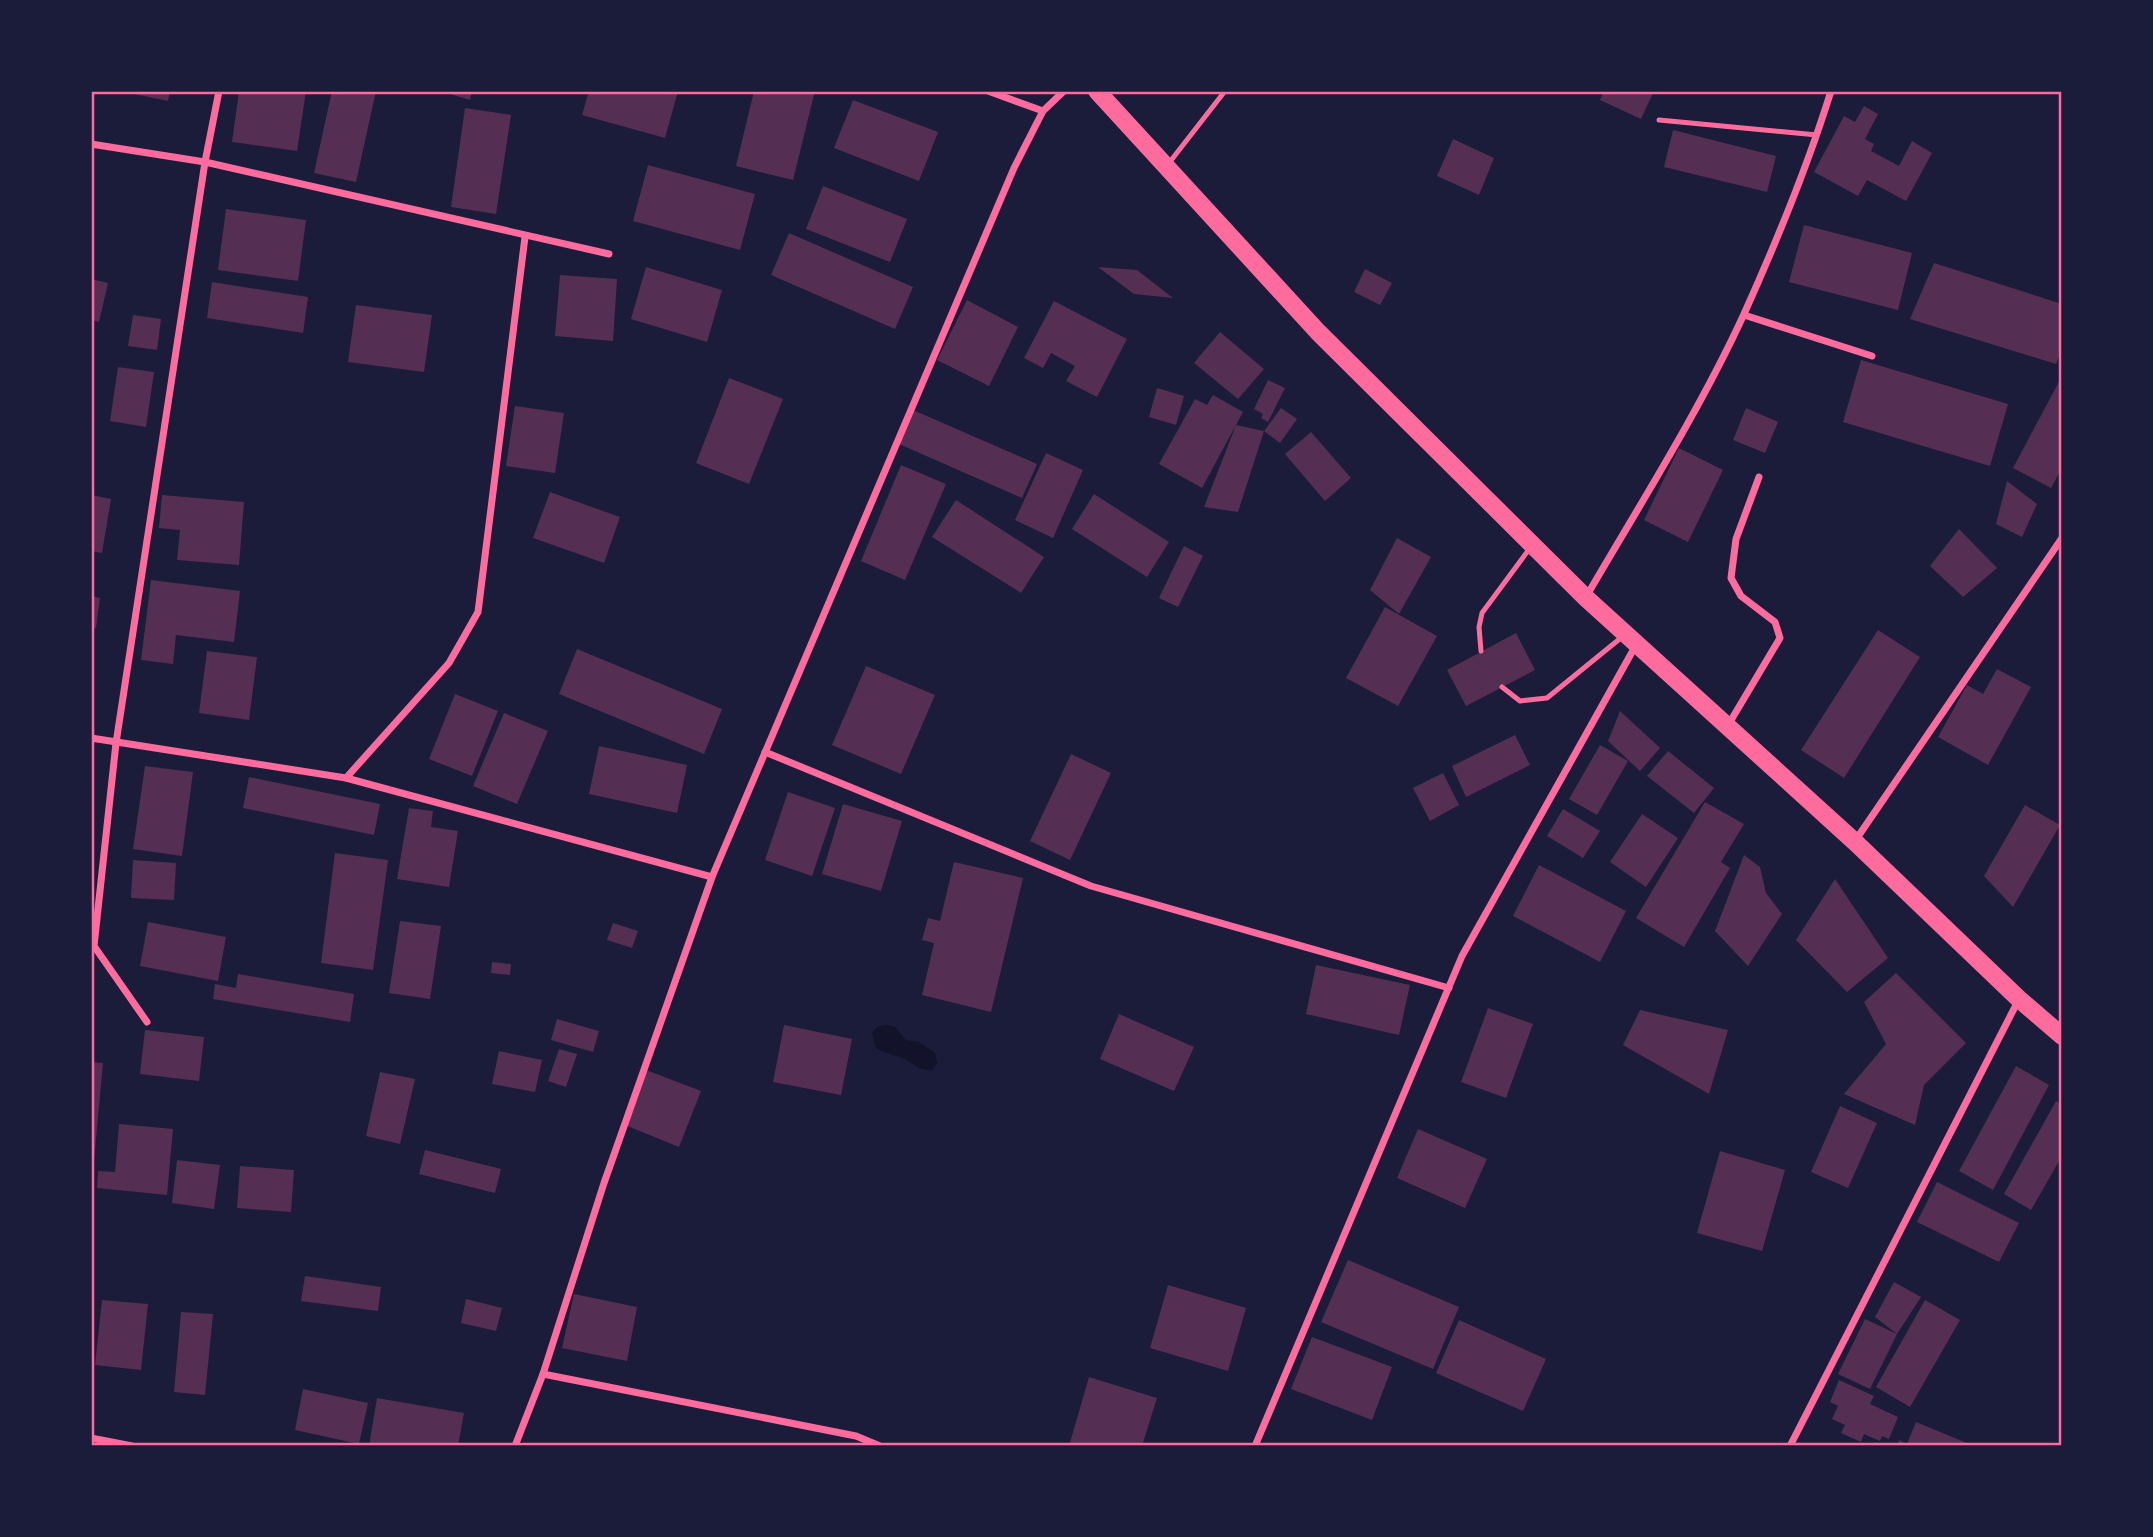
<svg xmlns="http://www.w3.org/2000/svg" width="2153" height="1537" viewBox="0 0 2153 1537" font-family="'Exo 2',sans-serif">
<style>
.water{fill:#12122b}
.building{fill:#542f53}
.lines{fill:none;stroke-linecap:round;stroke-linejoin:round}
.service{stroke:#ff6b9d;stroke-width:5}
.minor{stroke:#ff6b9d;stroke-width:7}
.primary{stroke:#ff6b9d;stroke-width:18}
.neatline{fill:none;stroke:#ff6b9d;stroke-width:2.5}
</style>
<rect width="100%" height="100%" fill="#1b1b3a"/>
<path class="water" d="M 887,1025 L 895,1027 L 906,1040 L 919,1042 L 935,1053 L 937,1063 L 932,1070 C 918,1071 915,1064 904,1059 C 895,1054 885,1054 876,1048 L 872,1033 L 878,1026 Z"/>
<g class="building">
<path d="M 120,91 L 170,91 L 168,101 Z"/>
<path d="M 239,91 L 306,91 L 297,151 L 232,142 Z"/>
<path d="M 332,91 L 376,91 L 356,182 L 314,173 Z"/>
<path d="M 440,91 L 472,91 L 470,100 Z"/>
<path d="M 589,91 L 678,91 L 665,138 L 582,115 Z"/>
<path d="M 754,91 L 815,91 L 793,180 L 736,166 Z"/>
<path d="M 1604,91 L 1654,91 L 1641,119 L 1600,100 Z"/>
<path d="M 853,100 L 938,132 L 919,181 L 834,148 Z"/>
<path d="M 1864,106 L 1878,114 L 1865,139 L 1874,144 L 1871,151 L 1899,166 L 1912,141 L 1932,153 L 1906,201 L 1867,180 L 1858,196 L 1814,172 L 1844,116 L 1855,122 Z"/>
<path d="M 465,108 L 511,115 L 496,214 L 451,207 Z"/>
<path d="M 1673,130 L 1776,156 L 1767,192 L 1664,167 Z"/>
<path d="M 1453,139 L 1494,158 L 1479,195 L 1437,176 Z"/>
<path d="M 648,165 L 755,194 L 740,250 L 633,221 Z"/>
<path d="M 823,186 L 907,219 L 890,262 L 806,229 Z"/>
<path d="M 226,209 L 306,220 L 298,281 L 218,270 Z"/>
<path d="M 1804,225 L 1912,253 L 1898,310 L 1789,282 Z"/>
<path d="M 789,233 L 913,287 L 895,329 L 771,275 Z"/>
<path d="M 1934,263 L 2062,304 L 2062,349 L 2056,364 L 1910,319 Z"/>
<path d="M 646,267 L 722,290 L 707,342 L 631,319 Z"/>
<path d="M 1098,267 L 1137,270 L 1173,298 L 1134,294 Z"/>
<path d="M 1365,269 L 1392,283 L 1380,305 L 1354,292 Z"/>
<path d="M 560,275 L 617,279 L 613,341 L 555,336 Z"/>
<path d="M 91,279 L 108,283 L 99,322 L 91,320 Z"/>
<path d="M 212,282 L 308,297 L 303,333 L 207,318 Z"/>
<path d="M 967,300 L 1018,327 L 989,386 L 937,360 Z"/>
<path d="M 1054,301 L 1127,339 L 1097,397 L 1066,381 L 1075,366 L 1051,353 L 1043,368 L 1024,358 Z"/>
<path d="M 356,305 L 432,315 L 424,372 L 348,362 Z"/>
<path d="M 133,315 L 161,319 L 157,350 L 128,346 Z"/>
<path d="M 1220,332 L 1264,369 L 1238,399 L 1194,363 Z"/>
<path d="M 1861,360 L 2008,404 L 1990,466 L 1843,422 Z"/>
<path d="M 118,367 L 154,372 L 146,427 L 110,421 Z"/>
<path d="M 2062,376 L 2062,468 L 2051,488 L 2013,468 Z"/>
<path d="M 729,378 L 783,399 L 749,484 L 696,463 Z"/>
<path d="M 1268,380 L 1285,388 L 1268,422 L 1261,418 L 1263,414 L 1254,409 Z"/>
<path d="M 1157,388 L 1184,396 L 1176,425 L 1149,417 Z"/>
<path d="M 1213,395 L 1243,412 L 1236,425 L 1264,431 L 1238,512 L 1204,507 L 1236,425 L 1202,488 L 1159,464 L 1195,399 L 1207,405 Z"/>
<path d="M 515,406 L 564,413 L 555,473 L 506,466 Z"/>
<path d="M 1281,408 L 1297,419 L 1280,443 L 1264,431 Z"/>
<path d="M 1746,408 L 1778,422 L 1765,453 L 1733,440 Z"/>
<path d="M 913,410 L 1037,464 L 1022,498 L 899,444 Z"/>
<path d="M 1311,432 L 1351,478 L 1325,501 L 1285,454 Z"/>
<path d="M 1679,448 L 1723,470 L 1688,542 L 1644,520 Z"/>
<path d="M 1046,453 L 1083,470 L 1053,538 L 1015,520 Z"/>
<path d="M 901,465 L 946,484 L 905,580 L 861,561 Z"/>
<path d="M 2007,481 L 2037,504 L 2022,537 L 1996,524 Z"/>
<path d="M 550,492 L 620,517 L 604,563 L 533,538 Z"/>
<path d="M 1094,494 L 1169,542 L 1147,577 L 1072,529 Z"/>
<path d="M 91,495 L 111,499 L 102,553 L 91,551 Z"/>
<path d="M 162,495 L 244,502 L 239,565 L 177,560 L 180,530 L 159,528 Z"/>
<path d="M 956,500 L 1044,557 L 1021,593 L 932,537 Z"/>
<path d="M 1959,529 L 1997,568 L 1963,597 L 1930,566 Z"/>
<path d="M 1397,538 L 1431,557 L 1399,614 L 1370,590 Z"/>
<path d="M 1184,546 L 1203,556 L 1178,607 L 1159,598 Z"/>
<path d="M 151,580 L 240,591 L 234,642 L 176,635 L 173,664 L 141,660 Z"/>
<path d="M 91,596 L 100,598 L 96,628 L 91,627 Z"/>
<path d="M 1385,607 L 1437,636 L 1398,706 L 1346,678 Z"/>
<path d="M 1878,630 L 1920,657 L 1844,778 L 1801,750 Z"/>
<path d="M 1516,633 L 1535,670 L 1466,706 L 1447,670 Z"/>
<path d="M 577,649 L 722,709 L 704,754 L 559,694 Z"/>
<path d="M 207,651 L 257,657 L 249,720 L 199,713 Z"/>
<path d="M 866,666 L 935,695 L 901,774 L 832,745 Z"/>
<path d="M 1997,669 L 2031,687 L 1988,765 L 1938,737 L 1967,685 L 1983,694 Z"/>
<path d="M 455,694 L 498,711 L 472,776 L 429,759 Z"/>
<path d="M 1620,711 L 1660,748 L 1640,771 L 1608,741 Z"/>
<path d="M 504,713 L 548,731 L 517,804 L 473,786 Z"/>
<path d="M 1515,735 L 1530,765 L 1466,797 L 1452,766 Z"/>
<path d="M 1600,745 L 1628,761 L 1597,815 L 1569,799 Z"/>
<path d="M 599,746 L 687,765 L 677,813 L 589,794 Z"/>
<path d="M 1668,751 L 1714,788 L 1694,813 L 1647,776 Z"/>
<path d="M 1071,754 L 1111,773 L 1070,860 L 1030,841 Z"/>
<path d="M 145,766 L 193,772 L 182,856 L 133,849 Z"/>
<path d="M 1443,773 L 1459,805 L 1430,821 L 1413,788 Z"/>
<path d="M 249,777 L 380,804 L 374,835 L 243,808 Z"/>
<path d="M 788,792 L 835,808 L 812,876 L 765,860 Z"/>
<path d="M 1705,802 L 1744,824 L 1721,862 L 1730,868 L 1684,947 L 1636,918 Z"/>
<path d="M 843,804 L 902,821 L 881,891 L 822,874 Z"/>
<path d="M 2025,805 L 2060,825 L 2013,907 L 1984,876 Z"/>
<path d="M 409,808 L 433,811 L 431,827 L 458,831 L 449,887 L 397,879 Z"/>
<path d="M 1563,809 L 1600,831 L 1583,858 L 1547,836 Z"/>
<path d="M 1642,814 L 1678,838 L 1646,887 L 1610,862 Z"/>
<path d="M 335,853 L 388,860 L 373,970 L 321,963 Z"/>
<path d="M 1744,855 L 1760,867 L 1766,893 L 1782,914 L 1748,966 L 1715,931 Z"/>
<path d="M 133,860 L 176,863 L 174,900 L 131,898 Z"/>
<path d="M 954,862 L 1023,878 L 991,1012 L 922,995 L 934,943 L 922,940 L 928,918 L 940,921 Z"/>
<path d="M 1539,865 L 1626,911 L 1600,962 L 1513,916 Z"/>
<path d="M 1835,879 L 1888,958 L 1847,992 L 1796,940 Z"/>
<path d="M 400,921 L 441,926 L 430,999 L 389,993 Z"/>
<path d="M 148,922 L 226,937 L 218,981 L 140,966 Z"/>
<path d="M 613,923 L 638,931 L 632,948 L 607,940 Z"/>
<path d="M 492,962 L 511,964 L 510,975 L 491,973 Z"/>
<path d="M 1316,965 L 1410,985 L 1399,1035 L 1306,1014 Z"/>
<path d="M 1896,973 L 1966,1043 L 1924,1085 L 1915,1125 L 1844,1094 L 1886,1044 L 1864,1002 Z"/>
<path d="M 238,974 L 354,994 L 350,1022 L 213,999 L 215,984 L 236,988 Z"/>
<path d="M 1488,1008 L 1533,1024 L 1506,1098 L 1461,1082 Z"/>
<path d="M 1640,1010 L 1728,1030 L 1709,1094 L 1623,1045 Z"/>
<path d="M 1119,1014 L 1194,1047 L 1174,1091 L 1100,1059 Z"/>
<path d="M 557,1019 L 599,1031 L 593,1052 L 551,1040 Z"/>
<path d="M 784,1025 L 852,1039 L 841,1095 L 773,1082 Z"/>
<path d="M 145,1030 L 204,1037 L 199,1081 L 140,1074 Z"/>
<path d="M 559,1049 L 577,1054 L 566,1087 L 548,1081 Z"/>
<path d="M 499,1051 L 542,1060 L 535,1092 L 492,1084 Z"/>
<path d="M 91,1062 L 103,1063 L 94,1161 L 91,1160 Z"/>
<path d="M 2016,1066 L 2049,1085 L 1993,1190 L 1959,1171 Z"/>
<path d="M 646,1070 L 701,1091 L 679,1147 L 625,1125 Z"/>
<path d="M 380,1072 L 415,1079 L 400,1144 L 366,1136 Z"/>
<path d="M 2056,1101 L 2062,1104 L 2062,1156 L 2031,1210 L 2004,1194 Z"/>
<path d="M 1840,1106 L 1877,1123 L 1848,1188 L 1811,1172 Z"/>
<path d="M 119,1124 L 173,1129 L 167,1195 L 97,1188 L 98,1171 L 115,1172 Z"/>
<path d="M 1418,1129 L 1487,1159 L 1465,1208 L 1397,1178 Z"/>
<path d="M 425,1150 L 501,1169 L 495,1193 L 419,1174 Z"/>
<path d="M 1720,1151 L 1785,1170 L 1762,1251 L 1697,1233 Z"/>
<path d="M 177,1160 L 220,1165 L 214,1209 L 172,1203 Z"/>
<path d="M 240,1166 L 294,1170 L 291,1212 L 237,1208 Z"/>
<path d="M 1937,1182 L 2019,1223 L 1999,1262 L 1917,1222 Z"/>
<path d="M 1348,1260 L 1459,1307 L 1433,1369 L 1321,1322 Z"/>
<path d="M 305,1276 L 381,1287 L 378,1311 L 301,1301 Z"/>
<path d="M 1894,1282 L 1921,1297 L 1897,1334 L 1875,1317 Z"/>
<path d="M 1168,1285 L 1246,1308 L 1228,1371 L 1150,1348 Z"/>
<path d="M 574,1294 L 637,1307 L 627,1361 L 562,1348 Z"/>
<path d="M 466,1299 L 502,1308 L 496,1331 L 461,1323 Z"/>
<path d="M 102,1300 L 148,1304 L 141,1370 L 95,1365 Z"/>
<path d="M 1925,1300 L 1960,1320 L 1910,1407 L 1876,1387 Z"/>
<path d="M 181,1312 L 213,1314 L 205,1395 L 174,1392 Z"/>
<path d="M 1865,1319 L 1897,1334 L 1870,1389 L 1838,1374 Z"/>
<path d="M 1459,1320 L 1546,1359 L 1523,1411 L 1436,1373 Z"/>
<path d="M 1312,1337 L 1392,1367 L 1372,1420 L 1291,1389 Z"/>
<path d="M 1089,1377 L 1157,1398 L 1142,1446 L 1069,1446 Z"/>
<path d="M 1839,1380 L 1874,1396 L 1870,1404 L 1898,1417 L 1889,1439 L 1882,1436 L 1880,1441 L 1864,1434 L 1861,1442 L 1841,1433 L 1845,1425 L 1832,1419 L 1838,1406 L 1830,1402 Z"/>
<path d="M 303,1389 L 368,1403 L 359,1444 L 295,1430 Z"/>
<path d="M 377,1398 L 464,1413 L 458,1446 L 369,1446 Z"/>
<path d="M 1916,1422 L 1967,1443 L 1966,1446 L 1897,1446 L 1899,1440 L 1907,1444 Z"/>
</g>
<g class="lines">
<g class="service">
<path d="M 1659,120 L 1817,135"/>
<path d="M 1169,163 L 1225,91"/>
<path d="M 1481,651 L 1479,627 L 1482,613 L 1530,548"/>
<path d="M 1502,687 L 1520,701 L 1547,698 L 1622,637"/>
</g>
<g class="minor">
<path d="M 988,91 L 1043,111"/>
<path d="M 91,144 L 205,162 L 609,254"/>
<path d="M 1744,315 L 1872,356"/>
<path d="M 1586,597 C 1639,506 1700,410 1744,314 C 1776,243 1808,165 1831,91"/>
<path d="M 1727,727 L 1780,638 L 1775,622 L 1741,596 L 1731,578 L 1736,539 L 1759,477"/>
<path d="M 91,738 L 346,778 L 712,877"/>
<path d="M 765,752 L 1091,886 L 1449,988"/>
<path d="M 346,778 L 449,663 L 478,612 L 525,237"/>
<path d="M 1855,841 L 2062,538"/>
<path d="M 147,1022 L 94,946 L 116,743 L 205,162 L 219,91"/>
<path d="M 543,1374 L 856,1436 L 880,1446"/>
<path d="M 91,1438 L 132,1446"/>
<path d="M 515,1446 L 543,1374 L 604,1183 L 712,877 L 1014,168 L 1043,111 L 1064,91"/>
<path d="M 1255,1446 L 1462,956 L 1636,645"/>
<path d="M 1790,1446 L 2019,999"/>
</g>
<path class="primary" d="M 1097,91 L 1318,332 L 1586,598 L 1855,842 L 2019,999 L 2062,1036"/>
</g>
<rect width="2153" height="1537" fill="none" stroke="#1b1b3a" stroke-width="186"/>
<rect x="93" y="93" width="1967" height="1351" class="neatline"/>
</svg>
